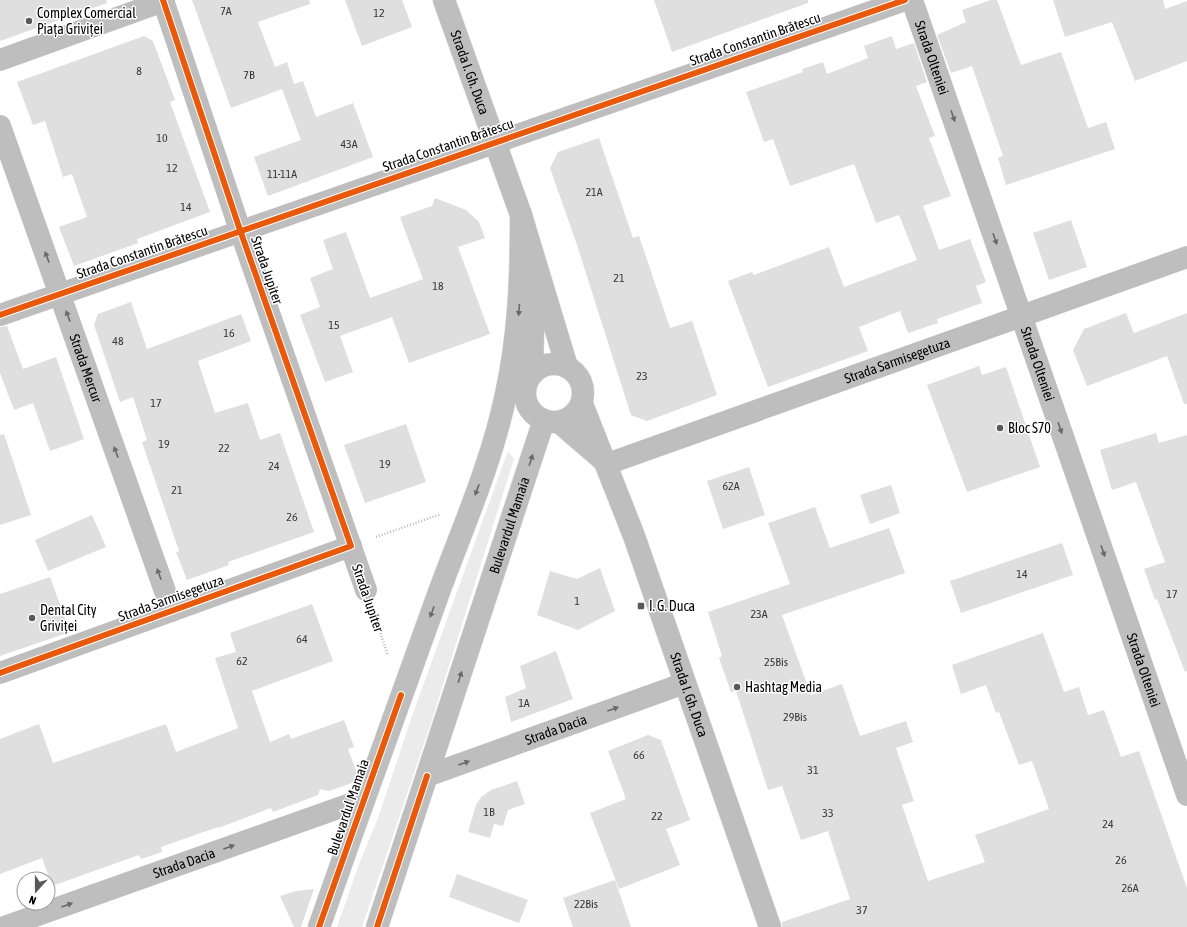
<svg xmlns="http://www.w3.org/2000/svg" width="1187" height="927" viewBox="0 0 1187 927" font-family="'Asap Condensed',sans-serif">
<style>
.green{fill:#ebebeb}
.building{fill:#dfdfdf}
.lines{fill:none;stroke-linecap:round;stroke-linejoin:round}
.major-casing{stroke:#dbdbdb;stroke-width:23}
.path{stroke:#b9b9b9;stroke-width:2.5;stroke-dasharray:1 2;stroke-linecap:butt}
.minor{stroke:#bebebe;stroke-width:22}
.major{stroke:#bebebe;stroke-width:22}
.cycleway-casing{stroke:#fff;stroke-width:8}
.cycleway{stroke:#e8590c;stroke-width:6}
.oneway{fill:#686868}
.poi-dot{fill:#595959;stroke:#fff;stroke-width:1.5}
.labels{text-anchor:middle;stroke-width:3;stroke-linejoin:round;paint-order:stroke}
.number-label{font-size:12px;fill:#383838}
.poi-label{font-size:14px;fill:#000;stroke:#fff;text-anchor:start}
.street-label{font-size:14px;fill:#000;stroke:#fff}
</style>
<rect width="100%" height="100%" fill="#fff"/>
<path class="green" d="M 508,451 L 514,459 L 431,723 L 362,927 L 337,927 L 359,864 L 378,818 L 412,716 Z"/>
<g class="building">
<path d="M 0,0 L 106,0 L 107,3 L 0,41 Z"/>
<path d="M 192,0 L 309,0 L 310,4 L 258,22 L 275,67 L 287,62 L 294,84 L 303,81 L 316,117 L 353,103 L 373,157 L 268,196 L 254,157 L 301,140 L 282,89 L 231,108 Z"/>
<path d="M 345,0 L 402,0 L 412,27 L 362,46 Z"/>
<path d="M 654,0 L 808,0 L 808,3 L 672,52 Z"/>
<path d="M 991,0 L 997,0 L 1021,65 L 1061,52 L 1088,128 L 1106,122 L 1115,149 L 1006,185 L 998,158 L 1003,156 L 972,66 L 951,73 L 937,35 L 966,22 L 962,10 Z"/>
<path d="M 1053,0 L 1163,0 L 1165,9 L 1187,1 L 1187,61 L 1135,81 L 1112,22 L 1065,37 Z"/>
<path d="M 144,36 L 153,41 L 175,100 L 170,102 L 210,212 L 137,239 L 138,243 L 74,266 L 59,227 L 87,217 L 72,174 L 63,177 L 45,121 L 33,125 L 17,82 Z"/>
<path d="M 892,36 L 896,49 L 914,43 L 927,82 L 916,86 L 935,136 L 929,138 L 951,196 L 923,206 L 939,250 L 970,239 L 986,282 L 976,286 L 982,303 L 937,319 L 938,323 L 908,333 L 900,311 L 859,327 L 868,351 L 768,387 L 728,281 L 752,272 L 754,275 L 829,247 L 844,287 L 917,260 L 899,215 L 876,223 L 854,164 L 790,186 L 773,139 L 764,142 L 746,92 L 803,72 L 802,69 L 823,62 L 827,74 L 868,58 L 864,46 Z"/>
<path d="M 599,138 L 633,238 L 639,236 L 670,328 L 692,321 L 717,395 L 647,421 L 631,415 L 577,245 L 550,168 L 558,152 Z"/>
<path d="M 435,198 L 466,210 L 479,222 L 485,238 L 458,247 L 490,334 L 409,363 L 392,317 L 340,336 L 353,372 L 325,382 L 300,315 L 320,307 L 310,278 L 333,269 L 323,240 L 346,232 L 370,298 L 423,279 L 400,217 L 432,206 Z"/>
<path d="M 1071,220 L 1087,267 L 1049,280 L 1033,233 Z"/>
<path d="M 131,302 L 147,349 L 241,314 L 251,341 L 198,361 L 215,413 L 248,403 L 260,440 L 280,433 L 314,532 L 228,562 L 229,565 L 187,580 L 176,552 L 179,551 L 142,442 L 147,440 L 133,397 L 120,402 L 94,325 L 98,314 Z"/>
<path d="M 1126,313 L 1134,333 L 1187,313 L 1187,404 L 1184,404 L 1167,356 L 1087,386 L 1073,350 L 1084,329 Z"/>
<path d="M 7,326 L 23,369 L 56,357 L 84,439 L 50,451 L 33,403 L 14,410 L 0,373 L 0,327 Z"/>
<path d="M 979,366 L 982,375 L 1006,367 L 1040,467 L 967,492 L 927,385 Z"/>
<path d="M 406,424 L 426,482 L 365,503 L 344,445 Z"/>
<path d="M 1156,433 L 1159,443 L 1187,435 L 1187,671 L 1185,672 L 1157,599 L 1155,600 L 1144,569 L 1165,562 L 1136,482 L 1112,490 L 1100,450 Z"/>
<path d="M 4,434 L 31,515 L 0,525 L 0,435 Z"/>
<path d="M 749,467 L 765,515 L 723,529 L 707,481 Z"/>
<path d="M 891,485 L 900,513 L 870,524 L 860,495 Z"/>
<path d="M 815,507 L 830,548 L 889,528 L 905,573 L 782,615 L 811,695 L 842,684 L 860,736 L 906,721 L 913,742 L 896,748 L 914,801 L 902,805 L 928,881 L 985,862 L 975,835 L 1049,809 L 1032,761 L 1019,765 L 999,712 L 996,713 L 986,685 L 961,694 L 952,665 L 1043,633 L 1064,692 L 1079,687 L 1088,715 L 1104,710 L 1121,757 L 1139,751 L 1187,888 L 1187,927 L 782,927 L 782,922 L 850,899 L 828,831 L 801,840 L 782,786 L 768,790 L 736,691 L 731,692 L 719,658 L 722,656 L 708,612 L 790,584 L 768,523 Z"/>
<path d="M 92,515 L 106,547 L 48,571 L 35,540 Z"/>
<path d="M 1062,543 L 1073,575 L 961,613 L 950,581 Z"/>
<path d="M 600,568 L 615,611 L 578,630 L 537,615 L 550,571 L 577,579 Z"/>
<path d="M 50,577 L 70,632 L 0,656 L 0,594 Z"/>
<path d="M 312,604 L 333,661 L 252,691 L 270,742 L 289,734 L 291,739 L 344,720 L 354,747 L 348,749 L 357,773 L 355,782 L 329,791 L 320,789 L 318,795 L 273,812 L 271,808 L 218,828 L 218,827 L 161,847 L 162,852 L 141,859 L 139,855 L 52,886 L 42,858 L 0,874 L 0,739 L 39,724 L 53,763 L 166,724 L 176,752 L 238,728 L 215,658 L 236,652 L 230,633 Z"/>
<path d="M 556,651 L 573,699 L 511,722 L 505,697 L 526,688 L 520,666 Z"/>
<path d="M 648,735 L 661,740 L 690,820 L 666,829 L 680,865 L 619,889 L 590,813 L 626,799 L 608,751 Z"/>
<path d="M 517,781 L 525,804 L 508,810 L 503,826 L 494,824 L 490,838 L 468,832 L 476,805 L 481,797 L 491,790 Z"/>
<path d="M 457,874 L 528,900 L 519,923 L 449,897 Z"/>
<path d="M 615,880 L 631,927 L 573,927 L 563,898 Z"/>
<path d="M 314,889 L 301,927 L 294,927 L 280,896 L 296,891 Z"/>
</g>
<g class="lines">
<defs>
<g id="major">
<path id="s6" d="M 444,0 L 521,215 L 567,367"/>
<circle cx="554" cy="393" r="29"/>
<path d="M 532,374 L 534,292"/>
<path id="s7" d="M 582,404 L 634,536 L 770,927"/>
<path d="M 559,422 L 603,460"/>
<path d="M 319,927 C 358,815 399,704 439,592 C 463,527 492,462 506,394 C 519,335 521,276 521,215"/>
<path id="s8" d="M 377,927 L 544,420"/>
</g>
</defs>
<use href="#major" class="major-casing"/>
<g class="path">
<path d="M 376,537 L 441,514"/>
<path d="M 374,613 L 388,656"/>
</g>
<g class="minor">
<path d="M 163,0 L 240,230 L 366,590"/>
<path id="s1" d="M 912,0 L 1187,795"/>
<path d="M 0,60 L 164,1"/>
<path id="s2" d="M 0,126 L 172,611"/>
<path d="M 0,315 L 905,0"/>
<path id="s3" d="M 607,464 L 1187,257"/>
<path d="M 0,673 L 351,546"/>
<path id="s4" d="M 427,776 L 685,683"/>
<path id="s5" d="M 4,927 L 364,799"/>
</g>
<use href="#major" class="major"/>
<defs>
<g id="cycleway">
<path d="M 0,315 L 905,0"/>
<path d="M 0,673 L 351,546 L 240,230 L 163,0"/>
<path d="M 319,927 L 401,695"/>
<path d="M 377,927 L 427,776"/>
</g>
</defs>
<use href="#cycleway" class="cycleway-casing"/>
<use href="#cycleway" class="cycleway"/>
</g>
<defs><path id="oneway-solid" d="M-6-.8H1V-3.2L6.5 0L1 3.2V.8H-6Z"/></defs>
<g class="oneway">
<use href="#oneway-solid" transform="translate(953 116) rotate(71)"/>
<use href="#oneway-solid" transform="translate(995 239) rotate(71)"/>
<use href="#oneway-solid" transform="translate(47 257) rotate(-110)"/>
<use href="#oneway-solid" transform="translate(519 310) rotate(94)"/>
<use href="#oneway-solid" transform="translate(68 316) rotate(-110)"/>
<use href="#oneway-solid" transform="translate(1060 428) rotate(71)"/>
<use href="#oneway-solid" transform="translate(116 452) rotate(-110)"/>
<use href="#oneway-solid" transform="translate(531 460) rotate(-72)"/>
<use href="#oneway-solid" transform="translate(477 490) rotate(110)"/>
<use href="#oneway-solid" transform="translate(1103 551) rotate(71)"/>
<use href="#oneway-solid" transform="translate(159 574) rotate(-110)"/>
<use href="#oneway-solid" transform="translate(432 612) rotate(110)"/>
<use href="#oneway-solid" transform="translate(460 677) rotate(-72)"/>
<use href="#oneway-solid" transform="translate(613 709) rotate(-20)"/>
<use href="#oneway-solid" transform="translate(464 763) rotate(-20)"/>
<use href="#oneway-solid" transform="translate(229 847) rotate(-20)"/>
<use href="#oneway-solid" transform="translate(67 905) rotate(-20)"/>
</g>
<g class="poi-dot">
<circle cx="29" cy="21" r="4"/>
<circle cx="1000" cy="428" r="4"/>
<rect x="637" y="602" width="8" height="8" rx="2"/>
<circle cx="32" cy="618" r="4"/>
<circle cx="737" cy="687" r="4"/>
</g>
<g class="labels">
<g class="number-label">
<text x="226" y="15">7A</text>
<text x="379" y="17">12</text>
<text x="139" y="75">8</text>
<text x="249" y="79">7B</text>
<text x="162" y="142">10</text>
<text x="349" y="148">43A</text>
<text x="172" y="172">12</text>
<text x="282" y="178">11-11A</text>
<text x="594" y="196">21A</text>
<text x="186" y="211">14</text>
<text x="619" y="282">21</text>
<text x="438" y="290">18</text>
<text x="334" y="329">15</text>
<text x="229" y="337">16</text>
<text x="118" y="345">48</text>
<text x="642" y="380">23</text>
<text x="156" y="407">17</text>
<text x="164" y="448">19</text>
<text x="224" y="452">22</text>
<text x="385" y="468">19</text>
<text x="274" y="470">24</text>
<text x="731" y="490">62A</text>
<text x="177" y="494">21</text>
<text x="292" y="521">26</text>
<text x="1022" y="578">14</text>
<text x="1172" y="598">17</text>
<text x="577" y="605">1</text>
<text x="759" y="618">23A</text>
<text x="302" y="643">64</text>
<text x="242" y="665">62</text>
<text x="776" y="666">25Bis</text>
<text x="524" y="707">1A</text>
<text x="795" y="721">29Bis</text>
<text x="639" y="759">66</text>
<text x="813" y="774">31</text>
<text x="489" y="816">1B</text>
<text x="828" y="817">33</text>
<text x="657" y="820">22</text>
<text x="1108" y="828">24</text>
<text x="1121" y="864">26</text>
<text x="1130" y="892">26A</text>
<text x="586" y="908">22Bis</text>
<text x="862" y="914">37</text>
</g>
<g class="poi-label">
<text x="37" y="18">Complex Comercial<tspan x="37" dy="16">Piața Griviței</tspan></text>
<text x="1008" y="433">Bloc S70</text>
<text x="649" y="611">I. G. Duca</text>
<text x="40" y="615">Dental City<tspan x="40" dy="16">Griviței</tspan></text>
<text x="745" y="692">Hashtag Media</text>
</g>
<g class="street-label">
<text transform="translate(755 39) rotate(-19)" y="5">Strada Constantin Brătescu</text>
<text dy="5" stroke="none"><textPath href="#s1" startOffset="61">Strada Olteniei</textPath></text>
<text dy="5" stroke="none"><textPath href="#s6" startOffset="77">Strada I. Gh. Duca</textPath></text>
<text transform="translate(448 145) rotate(-19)" y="5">Strada Constantin Brătescu</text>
<text transform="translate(142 252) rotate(-19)" y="5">Strada Constantin Brătescu</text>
<text transform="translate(267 270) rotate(71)" y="5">Strada Jupiter</text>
<text dy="5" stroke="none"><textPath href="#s3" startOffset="308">Strada Sarmisegetuza</textPath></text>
<text dy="5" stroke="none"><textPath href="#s1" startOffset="385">Strada Olteniei</textPath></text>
<text dy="5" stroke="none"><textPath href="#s2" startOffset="257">Strada Mercur</textPath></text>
<text dy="5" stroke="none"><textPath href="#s8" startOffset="423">Bulevardul Mamaia</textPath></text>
<text transform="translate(171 598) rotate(-20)" y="5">Strada Sarmisegetuza</text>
<text transform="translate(368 598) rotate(71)" y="5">Strada Jupiter</text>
<text dy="5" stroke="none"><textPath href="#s1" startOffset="709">Strada Olteniei</textPath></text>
<text dy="5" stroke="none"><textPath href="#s7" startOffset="310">Strada I. Gh. Duca</textPath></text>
<text dy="5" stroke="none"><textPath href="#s4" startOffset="137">Strada Dacia</textPath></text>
<text transform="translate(348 807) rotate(-71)" y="5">Bulevardul Mamaia</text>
<text dy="5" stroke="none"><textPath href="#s5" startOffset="191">Strada Dacia</textPath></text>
</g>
</g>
<g transform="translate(36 891) rotate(201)"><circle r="19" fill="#ffffff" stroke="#999999"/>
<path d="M0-3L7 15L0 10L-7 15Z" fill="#595959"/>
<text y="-6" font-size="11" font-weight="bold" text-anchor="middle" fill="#000000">N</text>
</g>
</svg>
